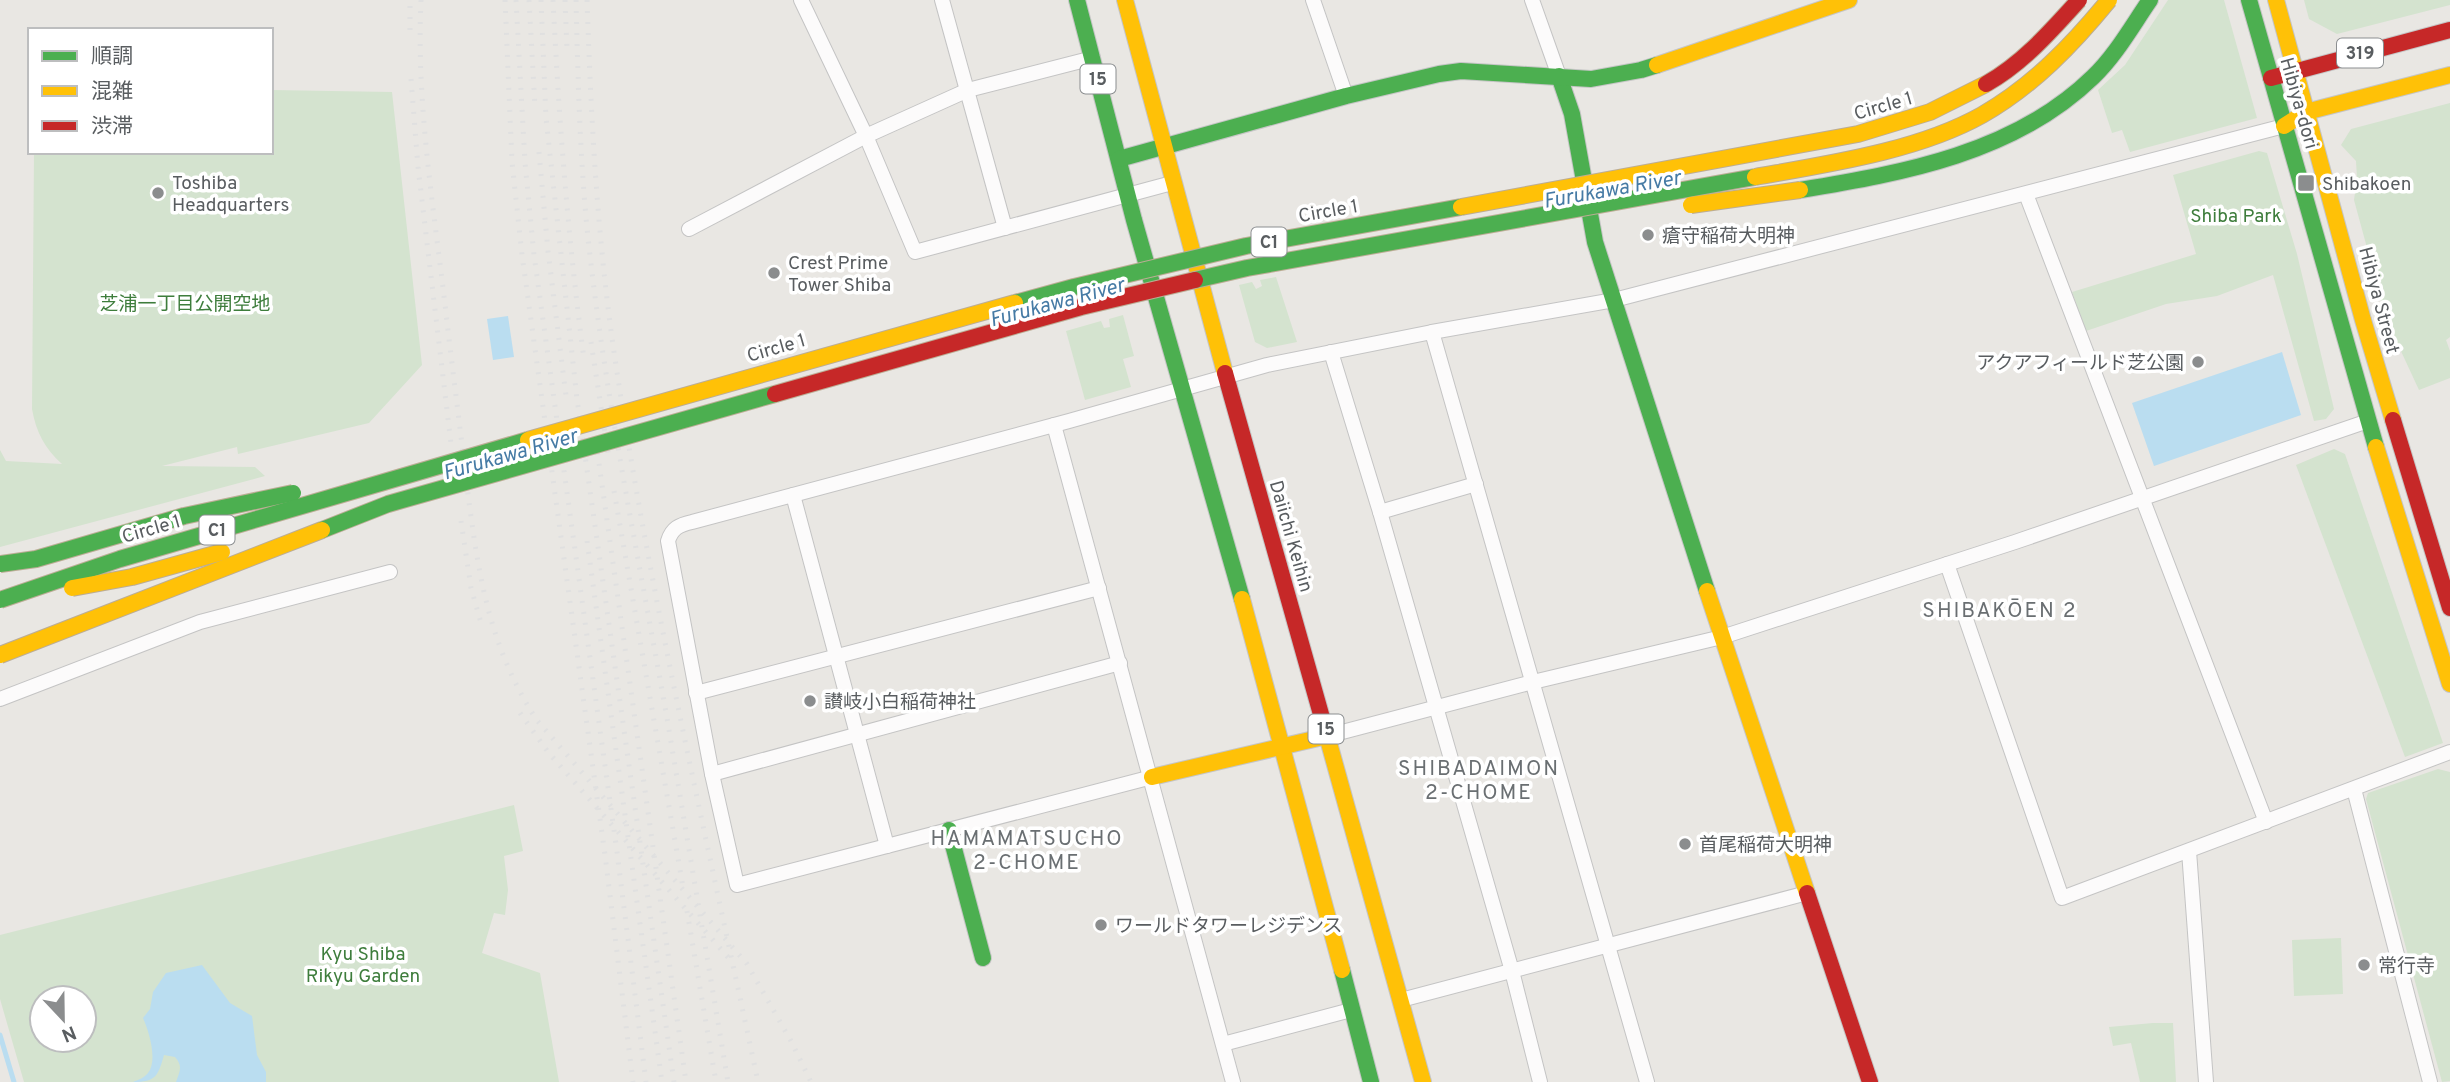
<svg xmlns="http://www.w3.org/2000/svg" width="2450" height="1082" viewBox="0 0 2450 1082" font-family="Overpass,'Noto Sans JP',sans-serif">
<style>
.green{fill:#d4e3cf;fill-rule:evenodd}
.water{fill:#baddf0}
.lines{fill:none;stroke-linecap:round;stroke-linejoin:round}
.stream{stroke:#baddf0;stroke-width:5}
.street-casing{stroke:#c4c4c4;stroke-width:16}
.fast-casing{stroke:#c5c5c5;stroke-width:18}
.slow-casing{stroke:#c5c5c5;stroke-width:18}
.jam-casing{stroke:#c5c5c5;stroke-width:18}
.street{stroke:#fcfbfb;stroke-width:14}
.fast{stroke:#4caf50;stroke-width:16}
.slow{stroke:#ffc107;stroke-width:16}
.jam{stroke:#c62828;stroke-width:16}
.rail{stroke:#e0e0e0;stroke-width:5;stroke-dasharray:2 9;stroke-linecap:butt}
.fast-bridge-casing{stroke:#bcad95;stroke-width:18;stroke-linecap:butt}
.slow-bridge-casing{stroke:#bcad95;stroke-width:18;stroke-linecap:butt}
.jam-bridge-casing{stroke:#bcad95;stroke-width:18;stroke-linecap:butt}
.fast-bridge{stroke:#4caf50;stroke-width:16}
.slow-bridge{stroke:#ffc107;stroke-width:16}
.jam-bridge{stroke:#c62828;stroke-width:16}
.poi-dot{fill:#8b8d8e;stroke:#fff;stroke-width:2.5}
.labels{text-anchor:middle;stroke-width:7;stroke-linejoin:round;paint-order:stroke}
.shield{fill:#fff;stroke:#8b8e90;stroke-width:2}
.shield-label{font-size:18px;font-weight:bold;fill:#595d60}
.street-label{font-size:19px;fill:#595d60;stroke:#fff}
.poi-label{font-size:19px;fill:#595d60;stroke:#fff;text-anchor:start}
.park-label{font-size:19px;fill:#3e7d3c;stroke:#fff}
.water-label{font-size:21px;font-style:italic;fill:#467ba5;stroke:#fff}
.neighbourhood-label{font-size:21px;letter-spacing:2px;fill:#6a6f72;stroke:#fff}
</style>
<rect width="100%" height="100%" fill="#e9e7e3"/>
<g class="green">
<path d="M 2168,0 L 2224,0 L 2257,118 L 2130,152 L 2122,130 L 2112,133 L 2098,90 L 2125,65 Z"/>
<path d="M 2304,0 L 2450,0 L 2450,5 L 2337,34 L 2309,19 Z"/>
<path d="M 271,90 L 392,92 L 422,365 L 369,423 L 238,454 L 237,447 L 162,466 L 255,467 L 265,476 L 0,547 L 0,450 L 6,461 L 62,464 C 45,449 36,432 32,409 L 34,152 L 271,152 Z"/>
<path d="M 2450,103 L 2450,337 L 2446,340 L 2450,351 L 2450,378 L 2419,390 L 2387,321 L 2354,200 L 2357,178 L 2356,161 L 2341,145 L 2351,129 Z"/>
<path d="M 2259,151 L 2267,153 L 2297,254 L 2334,409 L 2326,419 L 2314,421 L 2273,275 L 2217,296 L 2166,304 L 2086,331 L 2072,292 L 2196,254 L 2173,175 Z"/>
<path d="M 1276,277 L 1297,342 L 1267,348 L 1255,342 L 1239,285 L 1252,282 L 1256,289 L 1262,286 L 1260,280 Z"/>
<path d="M 1123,315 L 1134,356 L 1123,359 L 1131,387 L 1085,400 L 1066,331 L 1101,321 L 1104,328 L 1110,327 L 1109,319 Z"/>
<path d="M 2334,449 L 2345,454 L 2443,743 L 2405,757 L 2296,465 Z"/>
<path d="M 2438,769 L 2450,772 L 2450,1081 L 2442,1082 L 2366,799 L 2368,793 Z"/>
<path d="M 514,805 L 523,851 L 504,856 L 508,890 L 505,915 L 494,913 L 482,953 L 540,973 L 559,1082 L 24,1082 L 0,999 L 0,935 ZM 42,998 L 84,998 L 84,1040 L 42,1040 Z"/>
<path d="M 2341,938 L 2343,994 L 2294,996 L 2292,940 Z"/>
<path d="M 2153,1023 L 2173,1023 L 2176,1082 L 2140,1082 L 2131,1043 L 2113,1046 L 2109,1027 Z"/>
</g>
<g class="water">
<path d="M 508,316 L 514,357 L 493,360 L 487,319 Z"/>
<path d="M 2282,352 L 2301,415 L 2154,466 L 2132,403 Z"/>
<path d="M 202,965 L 230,1003 L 252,1016 L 257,1055 L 266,1072 L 266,1082 L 176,1082 C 180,1071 183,1066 175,1057 L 164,1055 C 158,1076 156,1082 133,1082 C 138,1080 144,1078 148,1073 C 158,1061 149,1031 143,1018 L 150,1009 L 153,992 L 166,973 Z"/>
</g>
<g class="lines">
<path class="stream" d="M 0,1035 L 14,1082"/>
<defs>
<g id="street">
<path d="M 801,0 L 866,136 L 915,252 L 1172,183"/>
<path d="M 942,0 L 1005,228"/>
<path d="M 1313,0 L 1346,96"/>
<path d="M 1532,0 L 1559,76"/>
<path d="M 2026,194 L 2266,822"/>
<path d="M 689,229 L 866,136 L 968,90 L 1093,58"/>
<path d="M 1432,332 L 1647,1082"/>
<path d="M 1331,352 L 1380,512 L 1512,971 L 1540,1082"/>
<path d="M 1054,425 L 1233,1082"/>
<path d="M 793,495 L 887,846"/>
<path d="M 1380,512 L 1476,484"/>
<path d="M 1947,564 L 2062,898 L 2450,752"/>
<path d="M 696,693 L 1099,588"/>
<path d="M 0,699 L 200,622 L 390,572"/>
<path d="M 1327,736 L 1533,682 L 1722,637 L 2015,542 L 2368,421"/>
<path d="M 712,774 L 1120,663"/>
<path d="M 1152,777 L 737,885 L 712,774 L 668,541 C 672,528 679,525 692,522 L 1069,421 L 1267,365 L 1432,332 L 1614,300 L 2284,126"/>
<path d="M 2354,789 L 2430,1082"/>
<path d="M 2189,851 L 2206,1082"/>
<path d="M 1401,1000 L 1807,893"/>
<path d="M 1223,1044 L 1351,1010"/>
</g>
<g id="fast">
<path d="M 1077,0 L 1134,220 L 1242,599"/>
<path d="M 2249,0 L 2376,447"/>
<path d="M 1559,76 L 1572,114 L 1595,242 L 1707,591"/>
<path d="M 1119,159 L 1346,96 L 1439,74 L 1461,71 L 1591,79 L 1641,70 L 1657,65"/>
<path d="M 1800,190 C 1904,173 2015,153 2093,77 C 2116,55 2132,26 2150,0"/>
<path d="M 949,830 L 983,958"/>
<path d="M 1342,970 L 1371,1082"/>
</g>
<g id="slow">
<path d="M 1125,0 L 1225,373"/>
<path d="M 2276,0 L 2363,320 L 2393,420"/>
<path d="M 1657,65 L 1849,0"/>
<path d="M 2284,126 L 2306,112 L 2450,75"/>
<path d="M 2376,447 L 2450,684"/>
<path d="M 1707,591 L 1807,893"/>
<path d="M 1242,599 L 1342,970"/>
<path d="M 1324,725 L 1423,1082"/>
<path d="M 1152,777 L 1327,736"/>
</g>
<g id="jam">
<path d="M 2271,78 L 2450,30"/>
<path d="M 1225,373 L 1324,725"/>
<path d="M 2393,420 L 2450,608"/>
<path d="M 1807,893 L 1870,1082"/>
</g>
</defs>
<use href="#street" class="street-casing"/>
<use href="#fast" class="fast-casing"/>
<use href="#slow" class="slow-casing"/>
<use href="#jam" class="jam-casing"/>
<use href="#street" class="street"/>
<use href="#fast" class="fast"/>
<use href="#slow" class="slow"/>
<use href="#jam" class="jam"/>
<g class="rail">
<path d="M 421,0 C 416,104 434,209 446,313 C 452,366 459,418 465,471 C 477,563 485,640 536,719 L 747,964 L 791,1041 L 811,1082"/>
<path d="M 505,0 L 512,162 L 522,255 L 605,855 L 633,1082"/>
<path d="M 516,0 L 525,163 L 534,255 L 617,852 L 646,1082"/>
<path d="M 529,0 L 535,107"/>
<path d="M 541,0 L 546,118 L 577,399 L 674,1082"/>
<path d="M 553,0 C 559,120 568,240 584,359"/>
<path d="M 565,0 L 567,49"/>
<path d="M 576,0 C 578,82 580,165 589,247 C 607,407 640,565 668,724 C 688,843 708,963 728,1082"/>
<path d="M 587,0 C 591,118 597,235 614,352 C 650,597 707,840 758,1082"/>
<path d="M 410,30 L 410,0"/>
<path d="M 411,79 L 418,167 L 451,444"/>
<path d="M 539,152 L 548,251 L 566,396"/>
<path d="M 591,342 L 609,459"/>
<path d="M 596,442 L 686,1082"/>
<path d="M 614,491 L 683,887"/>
<path d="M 461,521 L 471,588 L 481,623"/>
<path d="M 587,541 L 662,1082"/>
<path d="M 520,713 L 548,752 L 733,963"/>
<path d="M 687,911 L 716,1082"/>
</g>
<defs>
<g id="fast-bridge">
<path d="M 1195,280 L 1247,268 L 1755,177"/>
<path d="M 1015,303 L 1074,287 L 1246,246 L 1461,207"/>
<path d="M 322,530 L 388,504 L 775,394"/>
<path d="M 0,564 L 36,559 L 184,516 L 293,493"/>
<path d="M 0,600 L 120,559 L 528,440"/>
</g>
<g id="slow-bridge">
<path d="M 1755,177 C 1828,164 1918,151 1982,115 C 2033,86 2073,44 2109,0"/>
<path d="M 1691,205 L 1800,190"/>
<path d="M 1461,207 L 1858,134 L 1930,112 L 1986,84"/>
<path d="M 528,440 L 1015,303"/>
<path d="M 72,588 L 132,577 L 222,552"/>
<path d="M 0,655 L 322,530"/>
</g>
<g id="jam-bridge">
<path d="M 1986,84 C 2023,63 2051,31 2079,0"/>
<path d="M 775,394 L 1081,307 L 1195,280"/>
</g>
</defs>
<use href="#fast-bridge" class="fast-bridge-casing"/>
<use href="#slow-bridge" class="slow-bridge-casing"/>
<use href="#jam-bridge" class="jam-bridge-casing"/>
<use href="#fast-bridge" class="fast-bridge"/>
<use href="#slow-bridge" class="slow-bridge"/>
<use href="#jam-bridge" class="jam-bridge"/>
</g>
<g class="poi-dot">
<rect x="2297" y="174" width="18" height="18" rx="3.5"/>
<circle cx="158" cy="193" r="7"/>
<circle cx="1648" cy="235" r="7"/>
<circle cx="774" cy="273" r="7"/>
<circle cx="2198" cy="362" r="7"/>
<circle cx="810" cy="701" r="7"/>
<circle cx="1685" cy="844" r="7"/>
<circle cx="1101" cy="925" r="7"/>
<circle cx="2364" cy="965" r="7"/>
</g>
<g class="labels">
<g class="shield">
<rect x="2337" y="38.5" width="46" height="29" rx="5"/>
<rect x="1080.5" y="64.5" width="35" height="29" rx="5"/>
<rect x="1251.5" y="227.5" width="35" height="29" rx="5"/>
<rect x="199.5" y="515.5" width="35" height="29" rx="5"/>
<rect x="1308.5" y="714.5" width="35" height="29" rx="5"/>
</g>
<g class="shield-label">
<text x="2360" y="59">319</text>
<text x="1098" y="85">15</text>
<text x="1269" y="248">C1</text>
<text x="217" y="536">C1</text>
<text x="1326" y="735">15</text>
</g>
<g class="street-label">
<text transform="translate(2300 103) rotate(74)" y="7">Hibiya-dori</text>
<text transform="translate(1883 105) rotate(-16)" y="7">Circle 1</text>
<text transform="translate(1328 210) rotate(-10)" y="7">Circle 1</text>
<text transform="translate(2380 300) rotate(75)" y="7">Hibiya Street</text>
<text transform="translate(776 347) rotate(-16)" y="7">Circle 1</text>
<text transform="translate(151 528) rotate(-16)" y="7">Circle 1</text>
<text transform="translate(1292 536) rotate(74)" y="7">Daiichi Keihin</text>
</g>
<g class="poi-label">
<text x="172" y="189">Toshiba<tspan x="172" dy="22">Headquarters</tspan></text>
<text x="2322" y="190">Shibakoen</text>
<text x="1662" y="242">瘡守稲荷大明神</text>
<text x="788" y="269">Crest Prime<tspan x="788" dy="22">Tower Shiba</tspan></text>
<text x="2184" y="369" text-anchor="end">アクアフィールド芝公園</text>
<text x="824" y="708">讃岐小白稲荷神社</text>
<text x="1699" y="851">首尾稲荷大明神</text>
<text x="1115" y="932">ワールドタワーレジデンス</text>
<text x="2378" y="972">常行寺</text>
</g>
<g class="park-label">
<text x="2236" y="222">Shiba Park</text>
<text x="185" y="310">芝浦一丁目公開空地</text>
<text x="363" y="960">Kyu Shiba<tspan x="363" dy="22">Rikyu Garden</tspan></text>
</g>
<g class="water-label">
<text transform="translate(1612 189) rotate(-10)" y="7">Furukawa River</text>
<text transform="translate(1057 302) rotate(-15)" y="7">Furukawa River</text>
<text transform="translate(510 454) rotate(-16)" y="7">Furukawa River</text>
</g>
<g class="neighbourhood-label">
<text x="2000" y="617">SHIBAKŌEN 2</text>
<text x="1479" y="775">SHIBADAIMON<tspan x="1479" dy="24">2-CHOME</tspan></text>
<text x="1027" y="845">HAMAMATSUCHO<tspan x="1027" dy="24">2-CHOME</tspan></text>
</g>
</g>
<rect x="28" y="28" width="245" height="126" fill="#ffffff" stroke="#bdbebf" stroke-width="2"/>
<rect x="42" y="51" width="35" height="10" fill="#4caf50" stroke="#bdbebf" stroke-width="2"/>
<text x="91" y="63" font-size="21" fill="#595d60">順調</text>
<rect x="42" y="86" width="35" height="10" fill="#ffc107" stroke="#bdbebf" stroke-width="2"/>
<text x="91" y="98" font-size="21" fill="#595d60">混雑</text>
<rect x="42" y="121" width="35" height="10" fill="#c62828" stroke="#bdbebf" stroke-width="2"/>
<text x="91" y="133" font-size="21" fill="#595d60">渋滞</text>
<g transform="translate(63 1019) rotate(158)"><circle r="33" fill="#ffffff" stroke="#bdbebf" stroke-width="2"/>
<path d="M0-5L12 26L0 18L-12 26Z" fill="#8b8d8e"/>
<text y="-10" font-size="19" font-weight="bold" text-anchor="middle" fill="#595d60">N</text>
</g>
</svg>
